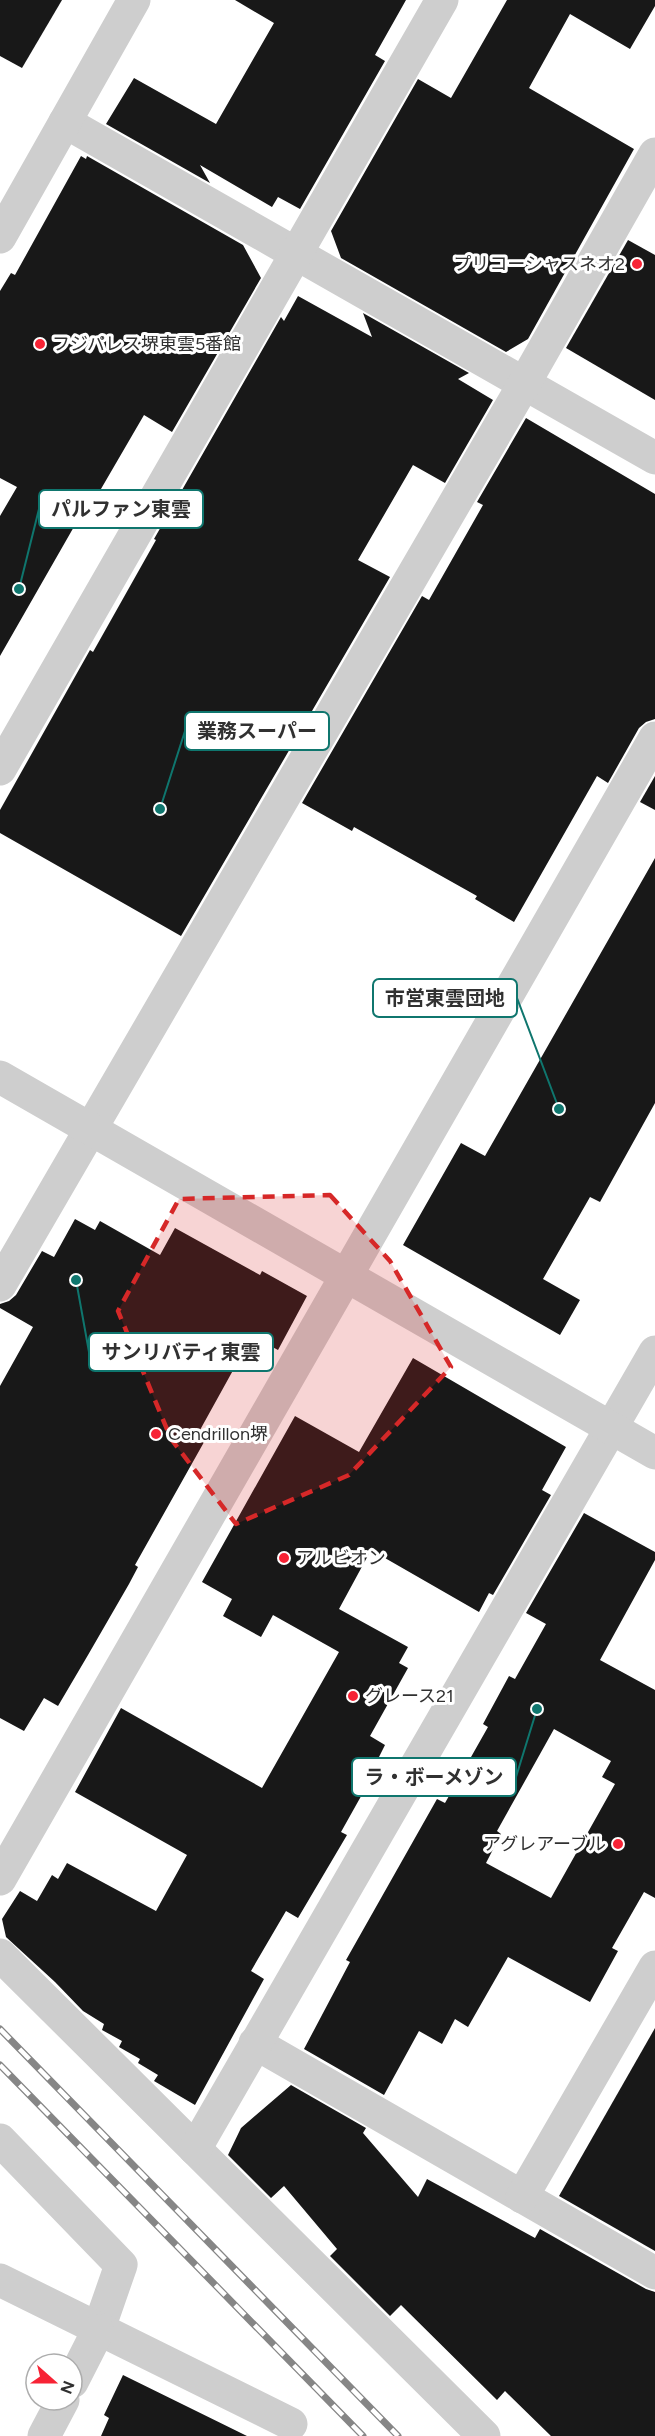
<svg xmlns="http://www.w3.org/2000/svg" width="655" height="2436" viewBox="0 0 655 2436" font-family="Figtree,'Noto Sans JP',sans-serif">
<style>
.building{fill:#181818;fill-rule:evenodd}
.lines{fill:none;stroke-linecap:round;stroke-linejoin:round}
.minor{stroke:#cecece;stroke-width:33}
.tertiary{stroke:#cecece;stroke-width:33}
.rail-casing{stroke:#868686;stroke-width:7}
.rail{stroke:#fff;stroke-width:4.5;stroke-dasharray:14;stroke-linecap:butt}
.marked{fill:#d62828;fill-opacity:0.2;stroke:#d62828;stroke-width:4.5;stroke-dasharray:12 8;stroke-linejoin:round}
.poi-dot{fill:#f72335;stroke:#fff;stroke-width:2}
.labels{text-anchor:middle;stroke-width:6;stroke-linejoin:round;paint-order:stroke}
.poi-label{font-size:18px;fill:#313131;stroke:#fff;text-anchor:start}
.leader{fill:none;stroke:#0f766e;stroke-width:2}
.callout-dot{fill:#0f766e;stroke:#fff;stroke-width:2}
.callout{fill:#fff;stroke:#0f766e;stroke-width:2}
.callout-label{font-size:20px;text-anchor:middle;font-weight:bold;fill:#313131}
</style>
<rect width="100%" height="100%" fill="#fff"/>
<g class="building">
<path d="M 0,0 L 62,0 L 22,68 L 0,56 Z"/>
<path d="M 235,0 L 406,0 L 375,55 L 385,61 L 300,209 L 278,197 L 272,207 L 200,165 L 210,183 L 106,124 L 134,78 L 216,124 L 274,23 Z"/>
<path d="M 507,0 L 655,0 L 655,6 L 630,49 L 570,14 L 529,88 L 634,149 L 528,339 L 506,352 L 341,258 L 331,231 L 418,79 L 451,98 Z"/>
<path d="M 81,156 L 86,159 L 87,156 L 243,245 L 261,278 L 172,432 L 144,415 L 87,513 L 83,511 L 0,656 L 0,516 L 17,487 L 0,478 L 0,291 L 11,273 L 15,275 Z"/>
<path d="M 628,240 L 655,255 L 655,400 L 566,348 Z"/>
<path d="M 298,296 L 372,337 L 363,313 L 469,373 L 458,379 L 493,400 L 445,483 L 413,465 L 358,560 L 390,577 L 181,936 L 0,833 L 0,810 L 90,650 L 93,652 L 156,540 L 154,539 L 281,317 L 284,321 Z"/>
<path d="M 526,418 L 655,494 L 655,719 L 646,722 L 639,728 L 608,783 L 597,776 L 514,922 L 475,899 L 477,896 L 354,827 L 352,831 L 302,803 L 422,596 L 429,600 L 483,505 L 477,502 Z"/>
<path d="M 655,776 L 655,810 L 640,802 Z"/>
<path d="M 655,858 L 655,1103 L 600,1202 L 590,1197 L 543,1279 L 580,1300 L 560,1335 L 403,1245 L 461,1143 L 485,1156 Z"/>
<path d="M 75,1219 L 95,1230 L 100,1221 L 160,1255 L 175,1228 L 260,1275 L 262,1271 L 307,1296 L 278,1350 L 252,1336 L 200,1430 L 208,1435 L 135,1565 L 138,1567 L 129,1584 L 88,1655 L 58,1706 L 44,1698 L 24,1731 L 0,1718 L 0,1386 L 33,1327 L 0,1308 L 0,1304 L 9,1301 L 16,1295 L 42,1251 L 54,1257 Z"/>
<path d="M 413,1358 L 566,1447 L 542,1490 L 551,1495 L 493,1595 L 489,1593 L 479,1612 L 371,1550 L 339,1609 L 408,1647 L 399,1663 L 408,1668 L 370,1736 L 385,1745 L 367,1781 L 369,1782 L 341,1832 L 347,1835 L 298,1918 L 286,1911 L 251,1971 L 264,1979 L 195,2105 L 154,2081 L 158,2075 L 138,2063 L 140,2059 L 119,2047 L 122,2041 L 102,2030 L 104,2024 L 83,2011 L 55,1982 L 6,1937 L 2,1919 L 20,1891 L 37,1901 L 52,1875 L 58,1879 L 67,1863 L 156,1911 L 187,1855 L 75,1792 L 121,1708 L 262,1788 L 339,1652 L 273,1615 L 261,1637 L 223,1616 L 232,1599 L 202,1582 L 295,1416 L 359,1452 Z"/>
<path d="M 584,1513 L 655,1552 L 655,1560 L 600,1660 L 655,1690 L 655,1898 L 644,1892 L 612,1948 L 618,1951 L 590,2002 L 508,1957 L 468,2027 L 455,2019 L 442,2044 L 419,2031 L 384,2095 L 304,2049 L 350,1962 L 346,1960 L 437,1799 L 445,1803 L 488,1727 L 483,1724 L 509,1676 L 515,1679 L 546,1624 L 526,1613 ZM 554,1729 L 611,1761 L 602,1777 L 615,1784 L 551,1898 L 486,1863 L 501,1834 L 497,1831 Z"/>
<path d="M 655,2028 L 655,2251 L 559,2196 Z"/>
<path d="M 291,2085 L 366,2128 L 363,2133 L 418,2197 L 427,2179 L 535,2238 L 540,2229 L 646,2289 L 655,2292 L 655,2436 L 551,2436 L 505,2391 L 497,2400 L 401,2305 L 390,2316 L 330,2256 L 337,2249 L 284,2186 L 271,2198 L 228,2155 L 241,2128 Z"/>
<path d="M 123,2375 L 247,2436 L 101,2436 L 109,2418 L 104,2415 Z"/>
</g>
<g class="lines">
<g class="minor">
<path d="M 65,122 L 655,458"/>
<path d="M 0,237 L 134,0"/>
<path d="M 0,769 L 442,0"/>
<path d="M 0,1285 L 524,384 L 655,154"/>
<path d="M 0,1879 L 655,738"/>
<path d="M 0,1955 L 484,2436"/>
<path d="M 255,2043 L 655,2273"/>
<path d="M 0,2140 L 121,2265 L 98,2331"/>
<path d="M 195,2149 L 655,1352"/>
<path d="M 522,2197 L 655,1967"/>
</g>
<g class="tertiary">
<path d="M 0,1077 L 655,1453"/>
<path d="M 0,2280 L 291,2424"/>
<path d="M 72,2382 L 98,2331"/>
<path d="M 44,2436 L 63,2400"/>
</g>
<defs>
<g id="rail">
<path d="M 0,2029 L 398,2436"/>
<path d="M 0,2065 L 363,2436"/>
</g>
</defs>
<use href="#rail" class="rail-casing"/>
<use href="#rail" class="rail"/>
</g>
<path class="marked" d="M 330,1195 L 390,1261 L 451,1367 L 349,1475 L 236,1524 L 171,1439 L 118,1311 L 179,1199 Z"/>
<g class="poi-dot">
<circle cx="637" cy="264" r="6"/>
<circle cx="40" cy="344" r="6"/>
<circle cx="156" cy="1434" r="6"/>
<circle cx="284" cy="1558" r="6"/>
<circle cx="353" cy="1696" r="6"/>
<circle cx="618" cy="1844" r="6"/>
</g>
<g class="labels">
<g class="poi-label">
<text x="625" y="270" text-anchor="end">プリコーシャスネオ2</text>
<text x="52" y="350">フジパレス堺東雲5番館</text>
<text x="168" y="1440">Cendrillon堺</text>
<text x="296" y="1564">アルビオン</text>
<text x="365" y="1702">グレース21</text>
<text x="606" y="1850" text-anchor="end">アグレアーブル</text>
</g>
</g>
<path class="leader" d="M19 589L39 509M160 809L185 731M559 1109L517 998M76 1280L89 1352M537 1709L516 1777"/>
<g class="callout-dot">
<circle cx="19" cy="589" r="6"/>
<circle cx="160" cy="809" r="6"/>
<circle cx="559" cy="1109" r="6"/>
<circle cx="76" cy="1280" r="6"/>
<circle cx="537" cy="1709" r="6"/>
</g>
<g class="callout">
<rect x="39" y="490" width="164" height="38" rx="6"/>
<rect x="185" y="712" width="144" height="38" rx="6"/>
<rect x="373" y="979" width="144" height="38" rx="6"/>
<rect x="89" y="1333" width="184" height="38" rx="6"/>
<rect x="352" y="1758" width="164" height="38" rx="6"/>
</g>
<g class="callout-label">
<text x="121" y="516">パルファン東雲</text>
<text x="257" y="738">業務スーパー</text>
<text x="445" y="1005">市営東雲団地</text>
<text x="181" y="1359">サンリバティ東雲</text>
<text x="434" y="1784">ラ・ボーメゾン</text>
</g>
<g transform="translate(54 2382) rotate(111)"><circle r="28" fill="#ffffff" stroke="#adadad" stroke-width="1.5"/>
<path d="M0-4.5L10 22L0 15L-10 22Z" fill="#f72335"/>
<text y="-9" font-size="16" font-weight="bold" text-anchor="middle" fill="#313131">N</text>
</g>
</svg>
